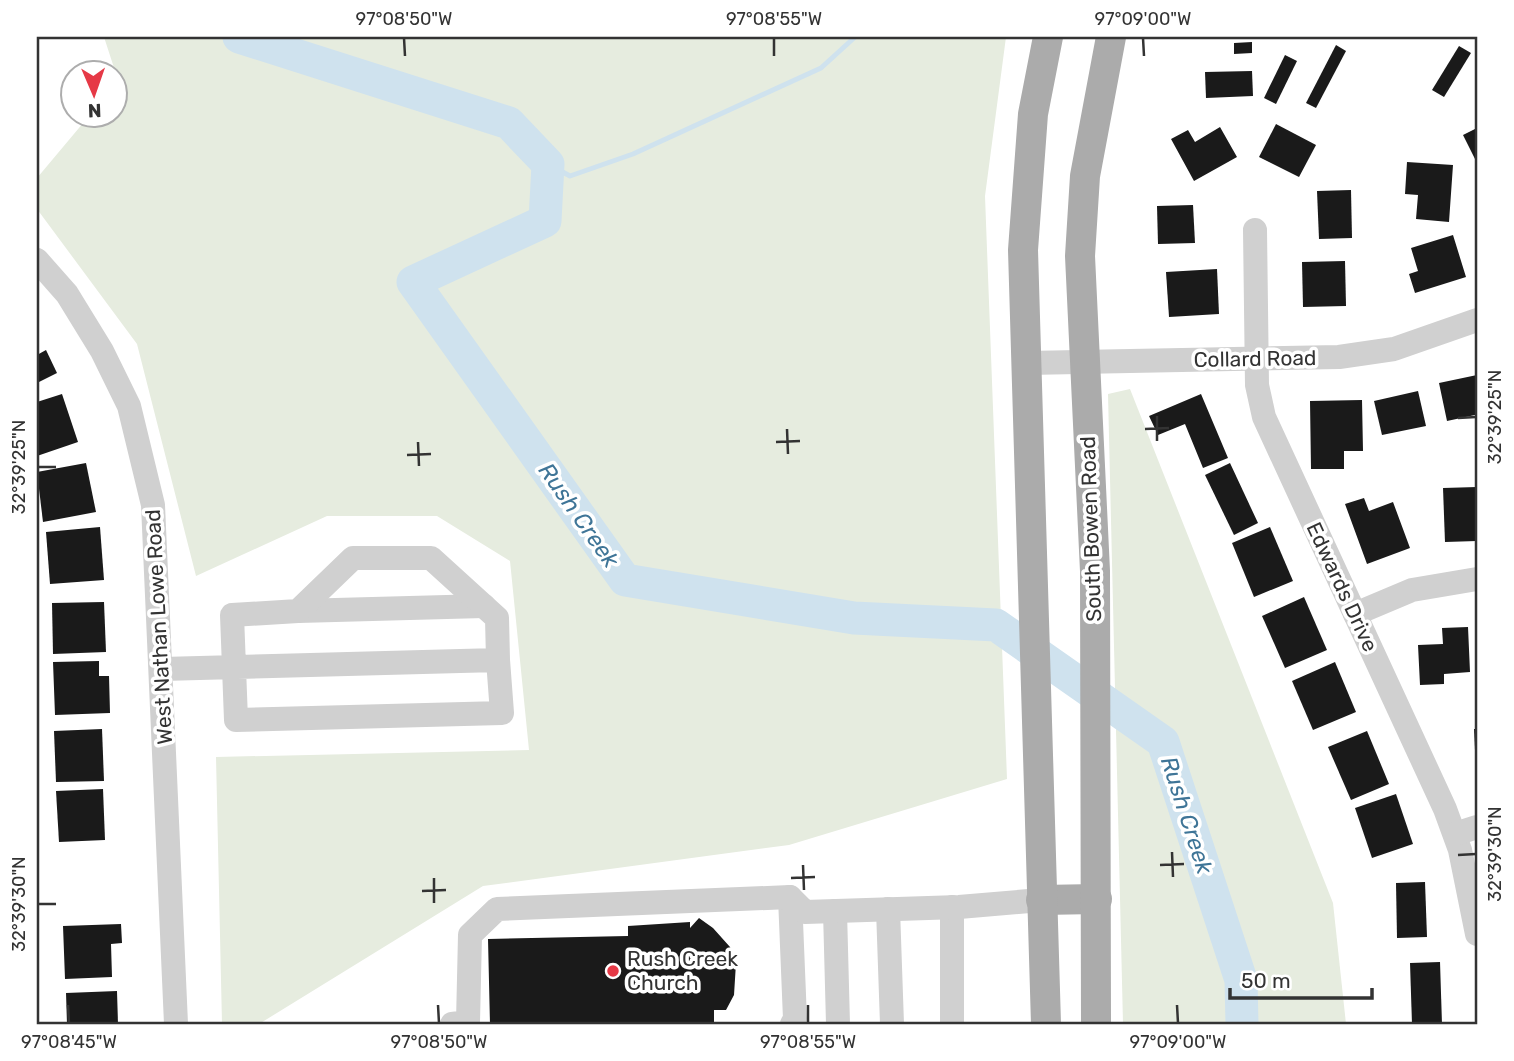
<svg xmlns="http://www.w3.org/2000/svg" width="1514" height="1061" viewBox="0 0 1514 1061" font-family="Rubik,sans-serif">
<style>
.green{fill:#e6ecdf}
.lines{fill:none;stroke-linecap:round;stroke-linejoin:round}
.stream{stroke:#cfe2ee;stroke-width:5}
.river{stroke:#cfe2ee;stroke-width:33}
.building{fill:#1a1a1a}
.minor{stroke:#d0d0d0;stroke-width:24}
.major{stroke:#ababab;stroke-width:30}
.ticks{fill:none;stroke:#333;stroke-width:2.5}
.poi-dot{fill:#e63946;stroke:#fff;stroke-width:2.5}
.labels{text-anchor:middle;stroke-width:7;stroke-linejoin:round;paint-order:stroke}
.street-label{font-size:21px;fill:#333;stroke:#fff}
.poi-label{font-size:21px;fill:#333;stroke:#fff;text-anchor:start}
.water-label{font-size:23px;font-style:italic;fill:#3f7597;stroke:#fff}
.neatline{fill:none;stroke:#333;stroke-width:2.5}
.ticks-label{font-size:18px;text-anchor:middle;fill:#333}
</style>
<rect width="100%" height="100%" fill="#fff"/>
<g class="green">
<path d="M 104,37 L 1006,37 L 985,196 L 1007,779 L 789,845 L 483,886 L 259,1024 L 222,1024 L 216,757 L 529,750 L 510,561 L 437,516 L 327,516 L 196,576 L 137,344 L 37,209 L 37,178 L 89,116 L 116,116 L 116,74 Z"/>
<path d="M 1130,389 L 1333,903 L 1346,1024 L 1123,1024 L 1108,394 Z"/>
</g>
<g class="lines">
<path class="stream" d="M 548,164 L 570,176 L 633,154 L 821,68 L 855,37"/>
<path class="river" d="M 239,37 L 509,123 L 548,164 L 545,221 L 413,282 L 625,580 L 854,618 L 996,625 L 1163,742 L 1241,980 L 1242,1024"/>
</g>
<g class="building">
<path d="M 1252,42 L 1252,53 L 1234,54 L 1234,43 Z"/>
<path d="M 1336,45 L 1346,51 L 1316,108 L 1306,103 Z"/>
<path d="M 1459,46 L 1471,53 L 1444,97 L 1432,90 Z"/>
<path d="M 1285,55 L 1297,61 L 1276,104 L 1264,98 Z"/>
<path d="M 1252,71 L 1253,96 L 1206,98 L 1205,72 Z"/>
<path d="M 1276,124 L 1316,145 L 1299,177 L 1259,157 Z"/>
<path d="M 1220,127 L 1237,157 L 1194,181 L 1171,139 L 1188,130 L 1195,142 Z"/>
<path d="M 1477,128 L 1477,163 L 1463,135 Z"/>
<path d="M 1407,162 L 1453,165 L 1449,222 L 1416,219 L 1418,195 L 1405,194 Z"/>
<path d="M 1351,190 L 1352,238 L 1319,239 L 1317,191 Z"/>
<path d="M 1193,205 L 1195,243 L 1158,244 L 1157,206 Z"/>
<path d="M 1453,235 L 1466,277 L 1415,293 L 1409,274 L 1418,271 L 1411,248 Z"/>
<path d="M 1345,261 L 1346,306 L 1303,307 L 1302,262 Z"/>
<path d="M 1217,269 L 1219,314 L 1169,317 L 1166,272 Z"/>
<path d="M 46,350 L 57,373 L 37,383 L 37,355 Z"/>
<path d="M 1477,375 L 1477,421 L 1475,415 L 1447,421 L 1439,383 Z"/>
<path d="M 1418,391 L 1426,426 L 1382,435 L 1374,401 Z"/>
<path d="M 62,394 L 78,442 L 37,456 L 37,402 Z"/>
<path d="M 1201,394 L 1228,458 L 1203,468 L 1185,424 L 1158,435 L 1149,416 Z"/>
<path d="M 1362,400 L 1363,451 L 1344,451 L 1344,469 L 1311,469 L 1310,401 Z"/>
<path d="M 86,463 L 96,512 L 43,522 L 37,472 Z"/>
<path d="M 1230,463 L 1258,523 L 1234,535 L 1205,475 Z"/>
<path d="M 1477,487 L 1477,541 L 1445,542 L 1443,488 Z"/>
<path d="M 1364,498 L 1369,511 L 1393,502 L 1410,548 L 1367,564 L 1345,504 Z"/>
<path d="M 100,527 L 104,580 L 50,584 L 46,532 Z"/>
<path d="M 1270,527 L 1293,581 L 1254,597 L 1232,543 Z"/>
<path d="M 1304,597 L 1327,650 L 1285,668 L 1262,616 Z"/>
<path d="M 104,602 L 106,652 L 53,654 L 52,603 Z"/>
<path d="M 1468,627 L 1470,672 L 1444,674 L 1444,684 L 1420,685 L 1418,645 L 1443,644 L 1442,628 Z"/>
<path d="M 99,661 L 99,676 L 109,676 L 110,713 L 55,715 L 53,662 Z"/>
<path d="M 1335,662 L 1356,712 L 1313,730 L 1292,681 Z"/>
<path d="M 102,729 L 104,781 L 56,782 L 54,731 Z"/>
<path d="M 1474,729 L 1477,729 L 1477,750 L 1475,750 Z"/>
<path d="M 1367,731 L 1389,784 L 1351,800 L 1328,747 Z"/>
<path d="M 103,789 L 105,840 L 59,842 L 56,791 Z"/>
<path d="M 1396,794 L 1413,844 L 1372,858 L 1355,808 Z"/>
<path d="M 1425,882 L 1427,937 L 1397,938 L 1396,883 Z"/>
<path d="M 699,918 L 713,928 L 730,947 L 736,963 L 734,995 L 726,1010 L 714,1010 L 714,1024 L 490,1024 L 488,939 L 628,936 L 628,926 L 690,922 L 690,928 Z"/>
<path d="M 121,924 L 122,943 L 111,944 L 112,977 L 65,979 L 63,926 Z"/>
<path d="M 1440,962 L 1442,1024 L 1412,1024 L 1410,963 Z"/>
<path d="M 117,991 L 118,1024 L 67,1024 L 66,993 Z"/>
</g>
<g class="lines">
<g class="minor">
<path d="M 1255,230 L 1257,385 L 1264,417 L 1445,809 L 1460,850 L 1477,934"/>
<path d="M 37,260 L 67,294 L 102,351 L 129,406 L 153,505 L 176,1024"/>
<path d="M 1027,363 L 1339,357 L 1394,349 L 1477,320"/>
<path d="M 298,611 L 484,606"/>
<path d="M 1355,614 L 1412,590 L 1477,579"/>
<path d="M 162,669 L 498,660 L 497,618 L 431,558 L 353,558 L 298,611 L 232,615 L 236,720 L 502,713 L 498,660"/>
<path d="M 1455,834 L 1477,827"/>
<path d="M 790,897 L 795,1019 L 792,1024"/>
<path d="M 952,907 L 952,1024"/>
<path d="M 888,909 L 892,1024"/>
<path d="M 835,911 L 838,1024"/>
<path d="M 452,1024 L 468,1022 L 470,935 L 497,909 L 790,897 L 805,912 L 959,907 L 1041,900"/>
</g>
<g class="major">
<path d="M 1041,900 L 1097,899"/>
<path d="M 1046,1024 L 1023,250 L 1033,114 L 1048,37"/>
<path d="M 1096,1024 L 1095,571 L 1080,256 L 1085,176 L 1111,37"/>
</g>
</g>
<path class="ticks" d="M 404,38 L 405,56M 774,38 L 774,56M 1143,38 L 1144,56M 1157,416 L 1157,441M 1458,418 L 1476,417M 787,429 L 788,454M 1145,429 L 1169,428M 418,442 L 419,466M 776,442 L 800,441M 407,455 L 431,454M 38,467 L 56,467M 1172,852 L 1173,877M 1458,855 L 1476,854M 803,865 L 804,890M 1160,865 L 1184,864M 434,878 L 434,903M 791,878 L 815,877M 422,891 L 446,890M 38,904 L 56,904M 68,1005 L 69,1023M 438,1005 L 439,1023M 808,1005 L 808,1023M 1177,1005 L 1178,1023"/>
<circle class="poi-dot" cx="613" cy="971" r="7"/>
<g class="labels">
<g class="street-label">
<text transform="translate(1255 359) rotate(-1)" y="7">Collard Road</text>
<text transform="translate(1091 529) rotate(-92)" y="7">South Bowen Road</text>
<text transform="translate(1342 587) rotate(65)" y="7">Edwards Drive</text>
<text transform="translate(159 627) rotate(-93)" y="7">West Nathan Lowe Road</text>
</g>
<g class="poi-label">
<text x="627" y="966">Rush Creek<tspan x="627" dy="24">Church</tspan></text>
</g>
<g class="water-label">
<text transform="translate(579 515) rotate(55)" y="8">Rush Creek</text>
<text transform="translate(1187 815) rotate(72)" y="8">Rush Creek</text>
</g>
</g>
<rect width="1514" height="1061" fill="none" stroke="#ffffff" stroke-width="77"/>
<g transform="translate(94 94) rotate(178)"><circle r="33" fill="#ffffff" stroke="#adadad" stroke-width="2"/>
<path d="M0-5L12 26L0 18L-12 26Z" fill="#e63946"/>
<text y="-10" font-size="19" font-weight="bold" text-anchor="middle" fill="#333333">N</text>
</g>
<path d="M1230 988v10h142v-10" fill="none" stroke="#333333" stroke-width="3.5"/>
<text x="1241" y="988" font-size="21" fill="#333333" stroke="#ffffff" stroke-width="5" paint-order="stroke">50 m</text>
<rect x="38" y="38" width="1438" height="985" class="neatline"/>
<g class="ticks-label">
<text x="404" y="25">97°08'50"W</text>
<text x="774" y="25">97°08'55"W</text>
<text x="1143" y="25">97°09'00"W</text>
<text transform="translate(1495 417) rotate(-90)" y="6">32°39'25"N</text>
<text transform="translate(19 467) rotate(-90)" y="6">32°39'25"N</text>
<text transform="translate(1495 854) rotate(-90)" y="6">32°39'30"N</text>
<text transform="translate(19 904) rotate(-90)" y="6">32°39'30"N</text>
<text x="69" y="1048">97°08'45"W</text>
<text x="439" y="1048">97°08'50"W</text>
<text x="808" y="1048">97°08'55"W</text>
<text x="1178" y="1048">97°09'00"W</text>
</g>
</svg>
